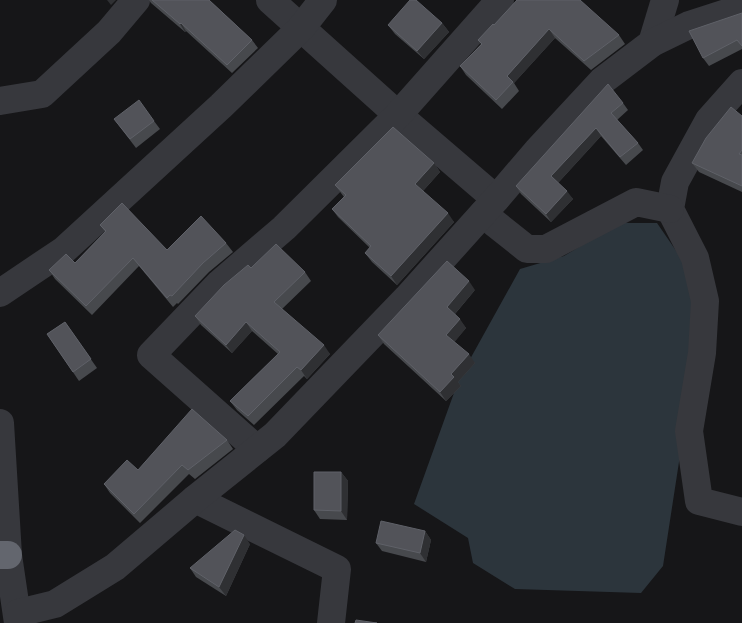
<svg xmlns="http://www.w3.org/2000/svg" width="742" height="623" viewBox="0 0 742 623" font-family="'Golos Text',sans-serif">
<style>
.water{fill:#2c353c}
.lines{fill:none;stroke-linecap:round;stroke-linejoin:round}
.minor{stroke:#37383d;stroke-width:28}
.highway{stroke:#63666e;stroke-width:28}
.wall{fill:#47494d}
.shaded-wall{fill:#2f3033}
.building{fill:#525359;stroke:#5f6168}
</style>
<rect width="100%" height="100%" fill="#161618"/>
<path class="water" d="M 619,223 L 657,223 L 690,271 L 695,358 L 663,566 L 641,593 L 515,589 L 473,563 L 468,538 L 414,504 L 459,379 L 520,269 L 564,256 Z"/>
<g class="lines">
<g class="minor">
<path d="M 270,0 L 398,115 L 496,199"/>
<path d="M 652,43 L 665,0"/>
<path d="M 742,83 L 709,120 L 675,182 L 670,209 L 695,258 L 705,301 L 702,353 L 689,431 L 699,501 L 742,512"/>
<path d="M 0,101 L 42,94 L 109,32 L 136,0"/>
<path d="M 483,214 L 527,249 L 546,249 L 636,202 L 670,209"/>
<path d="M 0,293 L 64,250 L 221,106 L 301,28 L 323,0"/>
<path d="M 0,423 L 8,555 L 18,623"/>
<path d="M 257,449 L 151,355 L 220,283 L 284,228 L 398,115 L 500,0"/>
<path d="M 195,499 L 337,569 L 331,623"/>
<path d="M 18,613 L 55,604 L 115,567 L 195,499 L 275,435 L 407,298 L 496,199 L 537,151 L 602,81 L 652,43 L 689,25 L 742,8"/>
</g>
<path class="highway" d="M 0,555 L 8,555"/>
</g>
<g class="wall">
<path d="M 149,0 L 209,0 L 252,40 L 258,48 L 232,73 L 186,31 L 185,32 L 151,3 Z"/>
<path d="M 742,13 L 742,49 L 709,66 L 703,58 Z"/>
<path d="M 442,23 L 449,32 L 424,59 L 395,34 L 388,25 Z"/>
<path d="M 494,25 L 619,35 L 625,44 L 591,70 L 555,38 L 514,83 L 519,91 L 502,109 L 466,75 L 460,66 L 481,44 L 478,40 Z"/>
<path d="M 623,103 L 628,110 L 617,120 L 638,143 L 643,150 L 626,165 L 601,136 L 558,183 L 573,199 L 551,222 L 521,194 L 516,186 Z"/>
<path d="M 742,116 L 742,192 L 699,172 L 692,163 Z"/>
<path d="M 114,119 L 154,121 L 160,129 L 136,148 Z"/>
<path d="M 434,163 L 440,172 L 423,191 L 454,222 L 397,285 L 372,262 L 365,253 L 370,248 L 338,217 L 332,209 L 344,197 L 335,185 Z"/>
<path d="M 100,225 L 167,250 L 226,243 L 233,252 L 209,272 L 178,304 L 177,303 L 173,307 L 139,266 L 92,315 L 55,279 L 49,270 L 75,263 L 105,232 Z"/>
<path d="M 251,268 L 305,272 L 311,281 L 282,309 L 330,354 L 307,379 L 304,376 L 254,425 L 237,410 L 230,401 L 278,354 L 252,331 L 232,353 L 201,325 L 195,316 Z"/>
<path d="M 475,290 L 455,314 L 466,328 L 454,342 L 475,363 L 458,382 L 461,386 L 446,401 L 384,344 L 378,335 Z"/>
<path d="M 65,322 L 97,368 L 79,381 L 47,334 Z"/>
<path d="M 227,440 L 233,449 L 195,479 L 189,474 L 140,523 L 110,493 L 104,484 L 138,470 Z"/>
<path d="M 341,472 L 348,481 L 347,520 L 320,519 L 314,510 Z"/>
<path d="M 425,531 L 431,540 L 426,562 L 382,551 L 376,543 Z"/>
<path d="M 250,544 L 226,596 L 196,577 L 190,568 Z"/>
</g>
<g class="shaded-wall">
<path d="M 107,0 L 116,0 L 111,5 Z"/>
<path d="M 181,23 L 186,31 L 185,32 L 180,24 Z"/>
<path d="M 442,23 L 449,32 L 424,59 L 417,51 Z"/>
<path d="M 549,29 L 555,38 L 514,83 L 507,76 Z"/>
<path d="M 596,128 L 601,136 L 557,184 L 551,176 Z"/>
<path d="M 434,163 L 440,172 L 421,193 L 415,184 Z"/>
<path d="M 567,191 L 573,199 L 551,222 L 546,214 Z"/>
<path d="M 448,213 L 454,222 L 397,285 L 391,276 Z"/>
<path d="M 469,281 L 475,290 L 453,316 L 447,307 Z"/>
<path d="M 460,319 L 466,328 L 453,344 L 446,335 Z"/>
<path d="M 246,322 L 252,331 L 232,353 L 226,345 Z"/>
<path d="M 324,345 L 330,354 L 307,379 L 301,370 Z"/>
<path d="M 469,354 L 475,363 L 458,382 L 461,386 L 446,401 L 440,392 L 451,374 Z"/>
<path d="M 341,472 L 348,481 L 347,520 L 341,511 Z"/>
<path d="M 425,531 L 431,540 L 426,562 L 420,553 Z"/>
<path d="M 244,535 L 250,544 L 226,596 L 219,587 Z"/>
</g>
<g class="building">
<path d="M 152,0 L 209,0 L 252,40 L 227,65 L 181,23 L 180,24 Z"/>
<path d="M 410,0 L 416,0 L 442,23 L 417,51 L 388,25 Z"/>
<path d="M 517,0 L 580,0 L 619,35 L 584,61 L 549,29 L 507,76 L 513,82 L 496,100 L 460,66 L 482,44 L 478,40 L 493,24 L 494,25 Z"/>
<path d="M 742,13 L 742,46 L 737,40 L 703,58 L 689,31 Z"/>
<path d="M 608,84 L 623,103 L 611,113 L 638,143 L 620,157 L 596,128 L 551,176 L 567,191 L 546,214 L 516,186 Z"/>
<path d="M 139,100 L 154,121 L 130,139 L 114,119 Z"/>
<path d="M 731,107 L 742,116 L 742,150 L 739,154 L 742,155 L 742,186 L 692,163 L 706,138 Z"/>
<path d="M 393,127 L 434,163 L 415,184 L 448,213 L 391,276 L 365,253 L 371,246 L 332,209 L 346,195 L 335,185 Z"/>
<path d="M 122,203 L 167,250 L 201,216 L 226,243 L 203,263 L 172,296 L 170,295 L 167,298 L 133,258 L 86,306 L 49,270 L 66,254 L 75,263 L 106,231 L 100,225 Z"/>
<path d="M 276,244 L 305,272 L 274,302 L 324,345 L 301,370 L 297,367 L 248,416 L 230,401 L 280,352 L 246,322 L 226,345 L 195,316 L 224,285 L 248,265 L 251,268 Z"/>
<path d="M 447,261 L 469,281 L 447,307 L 460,319 L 446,335 L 469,354 L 451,374 L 454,377 L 440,392 L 378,335 Z"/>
<path d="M 65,322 L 91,359 L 73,372 L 47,334 Z"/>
<path d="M 192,409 L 227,440 L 188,470 L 182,465 L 134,514 L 104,484 L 127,460 L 138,470 Z"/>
<path d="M 314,472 L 341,472 L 341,511 L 314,510 Z"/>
<path d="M 381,521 L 425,531 L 420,553 L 376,543 Z"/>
<path d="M 235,530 L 244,535 L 219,587 L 190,568 Z"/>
<path d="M 356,620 L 377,623 L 355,623 Z"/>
</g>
</svg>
